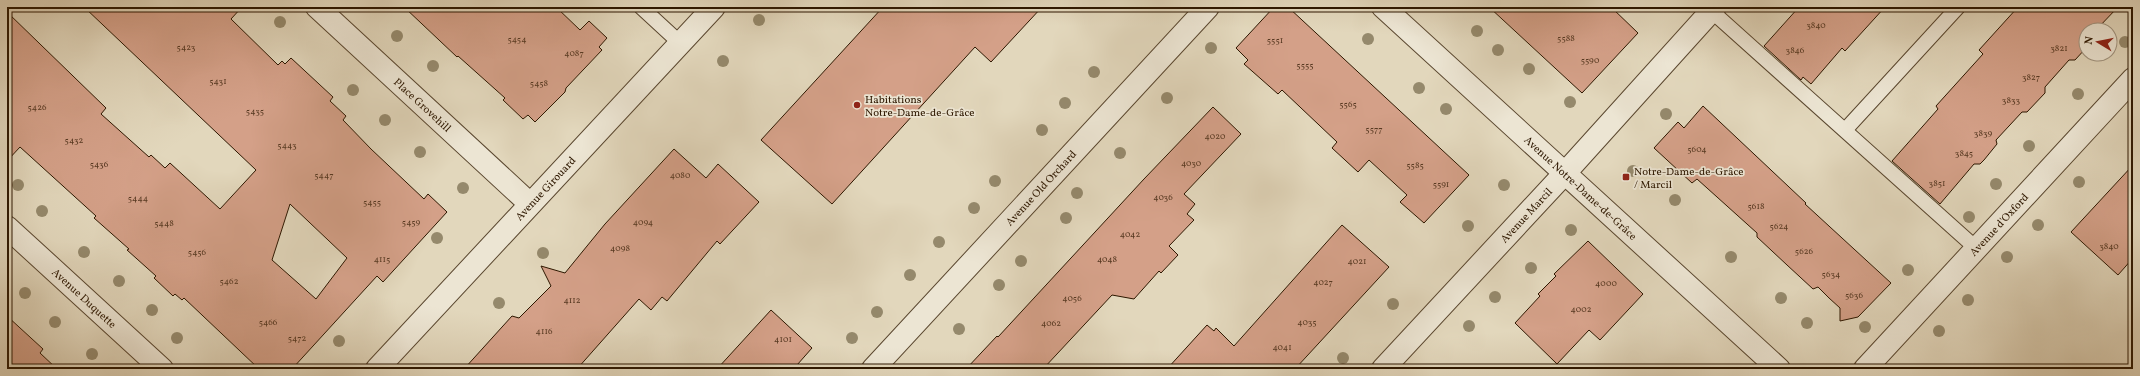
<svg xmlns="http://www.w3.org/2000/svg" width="2140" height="376" viewBox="0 0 2140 376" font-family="Vollkorn,serif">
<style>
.building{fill:#d4a088;stroke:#2d1700;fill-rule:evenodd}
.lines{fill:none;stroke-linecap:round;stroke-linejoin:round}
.service-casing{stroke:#5a472f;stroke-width:16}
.minor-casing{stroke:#5a472f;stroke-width:24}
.tertiary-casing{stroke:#5a472f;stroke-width:24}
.service{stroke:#ece5d3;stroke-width:14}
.minor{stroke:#ece5d3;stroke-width:22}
.tertiary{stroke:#ece5d3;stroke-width:22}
.tree{fill:#95896c}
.poi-dot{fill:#8f2418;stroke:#ece5d3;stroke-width:1.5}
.labels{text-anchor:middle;stroke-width:3.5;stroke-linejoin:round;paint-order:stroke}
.number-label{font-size:9px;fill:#573922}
.poi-label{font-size:11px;fill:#2d1700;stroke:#ece5d3;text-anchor:start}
.street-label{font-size:11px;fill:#2d1700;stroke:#ece5d3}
</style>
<rect width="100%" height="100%" fill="#e2d7bc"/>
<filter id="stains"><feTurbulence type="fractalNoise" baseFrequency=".005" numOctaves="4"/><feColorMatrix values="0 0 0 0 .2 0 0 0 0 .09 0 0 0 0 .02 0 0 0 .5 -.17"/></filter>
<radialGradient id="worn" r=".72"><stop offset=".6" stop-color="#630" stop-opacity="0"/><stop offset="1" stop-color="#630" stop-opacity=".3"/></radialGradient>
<g class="building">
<path d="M 84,7 L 242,7 L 231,19 L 278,65 L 282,61 L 285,64 L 291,58 L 333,97 L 330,101 L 346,116 L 343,120 L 371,149 L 424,199 L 428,194 L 447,212 L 383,282 L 377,276 L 292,369 L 259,369 L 184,298 L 182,300 L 175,294 L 173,296 L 154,278 L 156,276 L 127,250 L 129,249 L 94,218 L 96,216 L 20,147 L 7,161 L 7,12 L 106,108 L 101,114 L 149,157 L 151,155 L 165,168 L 170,163 L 220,209 L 256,170 ZM 290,204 L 347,258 L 316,299 L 272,260 Z"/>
<path d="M 404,7 L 556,7 L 580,30 L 589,21 L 607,38 L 599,47 L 602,50 L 566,88 L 565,92 L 535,122 L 528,115 L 523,119 L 503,100 L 505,98 L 458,56 L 457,57 Z"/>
<path d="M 883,7 L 1042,7 L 991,62 L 975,47 L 832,204 L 761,140 Z"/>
<path d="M 1274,7 L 1288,7 L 1469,175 L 1424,223 L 1400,202 L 1407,195 L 1369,160 L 1358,172 L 1332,148 L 1337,142 L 1282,90 L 1278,94 L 1244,64 L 1248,60 L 1236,48 Z"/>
<path d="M 1489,7 L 1611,7 L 1638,33 L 1582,93 Z"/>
<path d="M 1799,7 L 1885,7 L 1845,51 L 1842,48 L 1811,84 L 1803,77 L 1801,80 L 1764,46 Z"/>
<path d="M 2018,7 L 2118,7 L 2096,30 L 2086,30 L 2086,48 L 2075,60 L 2069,60 L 2045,87 L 2045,93 L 2027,112 L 2022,112 L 1996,140 L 1997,144 L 1984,160 L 1980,164 L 1974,164 L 1940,204 L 1892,161 L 1938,109 L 1936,106 L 1983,54 L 1979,50 Z"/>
<path d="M 1703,106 L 1806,203 L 1805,204 L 1891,283 L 1858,317 L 1840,321 L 1840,308 L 1829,298 L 1818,287 L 1813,289 L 1787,265 L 1757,237 L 1757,233 L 1697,179 L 1692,183 L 1654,148 L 1678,122 L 1684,128 Z"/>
<path d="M 1213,107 L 1241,134 L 1184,194 L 1195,204 L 1187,214 L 1194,220 L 1169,246 L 1178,255 L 1161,273 L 1159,271 L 1134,299 L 1112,295 L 1043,369 L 966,369 L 997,336 L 998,337 L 1144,179 Z"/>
<path d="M 674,149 L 706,178 L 718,164 L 759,202 L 720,244 L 717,241 L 667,301 L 662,297 L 651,310 L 639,299 L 577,369 L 464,369 L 512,316 L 519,318 L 551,286 L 541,266 L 565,273 L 605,224 Z"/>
<path d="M 2133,165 L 2133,258 L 2118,275 L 2071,232 Z"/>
<path d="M 1342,225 L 1389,267 L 1295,369 L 1167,369 L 1207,325 L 1214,331 L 1216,328 L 1234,346 Z"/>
<path d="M 1588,241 L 1643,294 L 1600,340 L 1589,330 L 1557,364 L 1515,323 L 1540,296 L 1538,294 L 1556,276 L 1554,274 Z"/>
<path d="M 771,310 L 812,348 L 797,365 L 793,369 L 717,369 Z"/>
<path d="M 7,316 L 43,349 L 40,353 L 57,369 L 7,369 Z"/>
</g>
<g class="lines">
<defs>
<g id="service">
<path d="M 641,7 L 680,43"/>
<path d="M 1707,7 L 1977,249"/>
<path d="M 1846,129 L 1958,7"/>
</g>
<g id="minor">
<path id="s1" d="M 317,7 L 529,203"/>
<path id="s2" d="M 1383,7 L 1779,369"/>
<path id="s3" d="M 7,227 L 162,369"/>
<path id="s4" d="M 873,369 L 1208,7"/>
<path id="s5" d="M 1383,369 L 1565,173 L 1715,7"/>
<path id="s6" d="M 1865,369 L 2133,79"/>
</g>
<g id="tertiary">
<path id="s7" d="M 377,369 L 714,7"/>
</g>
</defs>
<use href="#service" class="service-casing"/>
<use href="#minor" class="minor-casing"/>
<use href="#tertiary" class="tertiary-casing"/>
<use href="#service" class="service"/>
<use href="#minor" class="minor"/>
<use href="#tertiary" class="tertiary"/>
</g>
<g class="tree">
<circle cx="759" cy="20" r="6"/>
<circle cx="280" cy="22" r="6"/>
<circle cx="1477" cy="31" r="6"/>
<circle cx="397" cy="36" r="6"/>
<circle cx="1368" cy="39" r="6"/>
<circle cx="2125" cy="42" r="6"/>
<circle cx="1211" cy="48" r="6"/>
<circle cx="1498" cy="50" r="6"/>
<circle cx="723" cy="61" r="6"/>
<circle cx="433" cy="66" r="6"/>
<circle cx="1529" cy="69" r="6"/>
<circle cx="1094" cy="72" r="6"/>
<circle cx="1419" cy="88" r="6"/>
<circle cx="353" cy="90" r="6"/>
<circle cx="2078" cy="94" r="6"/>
<circle cx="1167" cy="98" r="6"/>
<circle cx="1570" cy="102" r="6"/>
<circle cx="1065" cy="103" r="6"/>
<circle cx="1446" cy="109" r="6"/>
<circle cx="1666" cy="114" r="6"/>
<circle cx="385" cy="120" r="6"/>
<circle cx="1042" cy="130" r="6"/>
<circle cx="2029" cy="146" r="6"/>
<circle cx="420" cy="152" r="6"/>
<circle cx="1120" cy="153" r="6"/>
<circle cx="1633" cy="171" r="6"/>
<circle cx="995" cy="181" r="6"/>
<circle cx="2079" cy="182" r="6"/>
<circle cx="1996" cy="184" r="6"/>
<circle cx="18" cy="185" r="6"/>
<circle cx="1504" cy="185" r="6"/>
<circle cx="463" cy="188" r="6"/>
<circle cx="1077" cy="193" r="6"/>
<circle cx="1675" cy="200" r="6"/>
<circle cx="974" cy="208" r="6"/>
<circle cx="42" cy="211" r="6"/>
<circle cx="1969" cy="217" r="6"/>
<circle cx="1066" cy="218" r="6"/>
<circle cx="2038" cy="225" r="6"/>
<circle cx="1468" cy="226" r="6"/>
<circle cx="1571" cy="230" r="6"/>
<circle cx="437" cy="238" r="6"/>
<circle cx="939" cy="242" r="6"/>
<circle cx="84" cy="252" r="6"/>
<circle cx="543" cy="253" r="6"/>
<circle cx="1731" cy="257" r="6"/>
<circle cx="2007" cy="257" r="6"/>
<circle cx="1021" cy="261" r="6"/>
<circle cx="1531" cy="268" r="6"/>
<circle cx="1908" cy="270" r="6"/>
<circle cx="910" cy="275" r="6"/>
<circle cx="119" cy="281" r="6"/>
<circle cx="999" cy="285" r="6"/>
<circle cx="25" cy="293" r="6"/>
<circle cx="1495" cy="297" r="6"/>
<circle cx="1781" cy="298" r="6"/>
<circle cx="1968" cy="300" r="6"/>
<circle cx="499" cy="303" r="6"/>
<circle cx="1393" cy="304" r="6"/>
<circle cx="152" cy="310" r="6"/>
<circle cx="877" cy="312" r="6"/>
<circle cx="55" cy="322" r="6"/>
<circle cx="1807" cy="323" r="6"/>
<circle cx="1469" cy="326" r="6"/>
<circle cx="1865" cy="327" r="6"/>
<circle cx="959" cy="329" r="6"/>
<circle cx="1939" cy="331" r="6"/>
<circle cx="177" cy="338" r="6"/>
<circle cx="852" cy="338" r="6"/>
<circle cx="339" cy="341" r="6"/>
<circle cx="92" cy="354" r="6"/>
<circle cx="1343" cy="358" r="6"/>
</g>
<g class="poi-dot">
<circle cx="857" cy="105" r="4"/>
<rect x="1622" y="173" width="8" height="8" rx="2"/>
</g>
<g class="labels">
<g class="number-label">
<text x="1816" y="28">3840</text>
<text x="1566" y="41">5588</text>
<text x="517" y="42">5454</text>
<text x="1275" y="43">5551</text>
<text x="186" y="50">5423</text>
<text x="2059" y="51">3821</text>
<text x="1795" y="53">3846</text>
<text x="574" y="56">4087</text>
<text x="1590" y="63">5590</text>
<text x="1305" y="68">5555</text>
<text x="2031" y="80">3827</text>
<text x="218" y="84">5431</text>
<text x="539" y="86">5458</text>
<text x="2011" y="103">3833</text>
<text x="1348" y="107">5565</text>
<text x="37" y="110">5426</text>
<text x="255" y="114">5435</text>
<text x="1374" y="132">5577</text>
<text x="1983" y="136">3839</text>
<text x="1215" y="139">4020</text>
<text x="74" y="143">5432</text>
<text x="287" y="148">5443</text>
<text x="1697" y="152">5604</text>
<text x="1964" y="156">3845</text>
<text x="1191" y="166">4030</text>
<text x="99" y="167">5436</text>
<text x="1415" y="168">5585</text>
<text x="324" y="178">5447</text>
<text x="680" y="178">4080</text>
<text x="1937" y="186">3851</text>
<text x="1441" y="187">5591</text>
<text x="1163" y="200">4036</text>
<text x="138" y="201">5444</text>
<text x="372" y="205">5455</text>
<text x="1756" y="209">5618</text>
<text x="411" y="225">5459</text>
<text x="643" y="225">4094</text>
<text x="164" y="226">5448</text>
<text x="1779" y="229">5624</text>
<text x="1130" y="237">4042</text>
<text x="2109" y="249">3840</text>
<text x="620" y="251">4098</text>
<text x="1804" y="254">5626</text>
<text x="197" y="255">5456</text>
<text x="382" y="262">4115</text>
<text x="1107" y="262">4048</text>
<text x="1357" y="264">4021</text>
<text x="1831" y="277">5634</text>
<text x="229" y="284">5462</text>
<text x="1323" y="285">4027</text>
<text x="1606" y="286">4000</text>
<text x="1854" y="298">5636</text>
<text x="1072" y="301">4056</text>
<text x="572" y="303">4112</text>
<text x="1581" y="312">4002</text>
<text x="268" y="325">5466</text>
<text x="1307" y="325">4035</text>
<text x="1051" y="326">4062</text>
<text x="544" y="334">4116</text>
<text x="297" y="341">5472</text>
<text x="783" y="342">4101</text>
<text x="1282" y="350">4041</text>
</g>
<g class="poi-label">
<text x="865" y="103">Habitations<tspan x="865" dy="13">Notre-Dame-de-Grâce</tspan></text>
<text x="1634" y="175">Notre-Dame-de-Grâce<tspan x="1634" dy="13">/ Marcil</tspan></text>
</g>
<g class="street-label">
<text dy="4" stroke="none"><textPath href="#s1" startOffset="144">Place Grovehill</textPath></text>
<text dy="4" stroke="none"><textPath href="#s7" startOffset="247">Avenue Girouard</textPath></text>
<text dy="4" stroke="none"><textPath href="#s2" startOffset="268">Avenue Notre-Dame-de-Grâce</textPath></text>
<text dy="4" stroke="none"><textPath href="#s4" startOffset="247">Avenue Old Orchard</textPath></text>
<text dy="4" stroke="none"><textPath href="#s5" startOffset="210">Avenue Marcil</textPath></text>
<text dy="4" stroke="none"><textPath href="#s6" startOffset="197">Avenue d'Oxford</textPath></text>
<text dy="4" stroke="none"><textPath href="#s3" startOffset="105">Avenue Duquette</textPath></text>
</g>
</g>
<rect width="2140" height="376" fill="none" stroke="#e2d7bc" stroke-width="24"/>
<rect x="8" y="8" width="2124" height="360" fill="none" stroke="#2d1700" stroke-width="2"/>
<rect x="12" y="12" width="2116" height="352" fill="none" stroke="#2d1700"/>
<g transform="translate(2098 42) rotate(280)"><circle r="19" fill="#ece5d3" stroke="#a0937f"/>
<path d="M0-3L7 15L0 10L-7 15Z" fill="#8f2418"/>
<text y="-6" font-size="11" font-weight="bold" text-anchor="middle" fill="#2d1700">N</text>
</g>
<rect width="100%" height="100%" filter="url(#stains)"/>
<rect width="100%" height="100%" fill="url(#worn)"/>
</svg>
